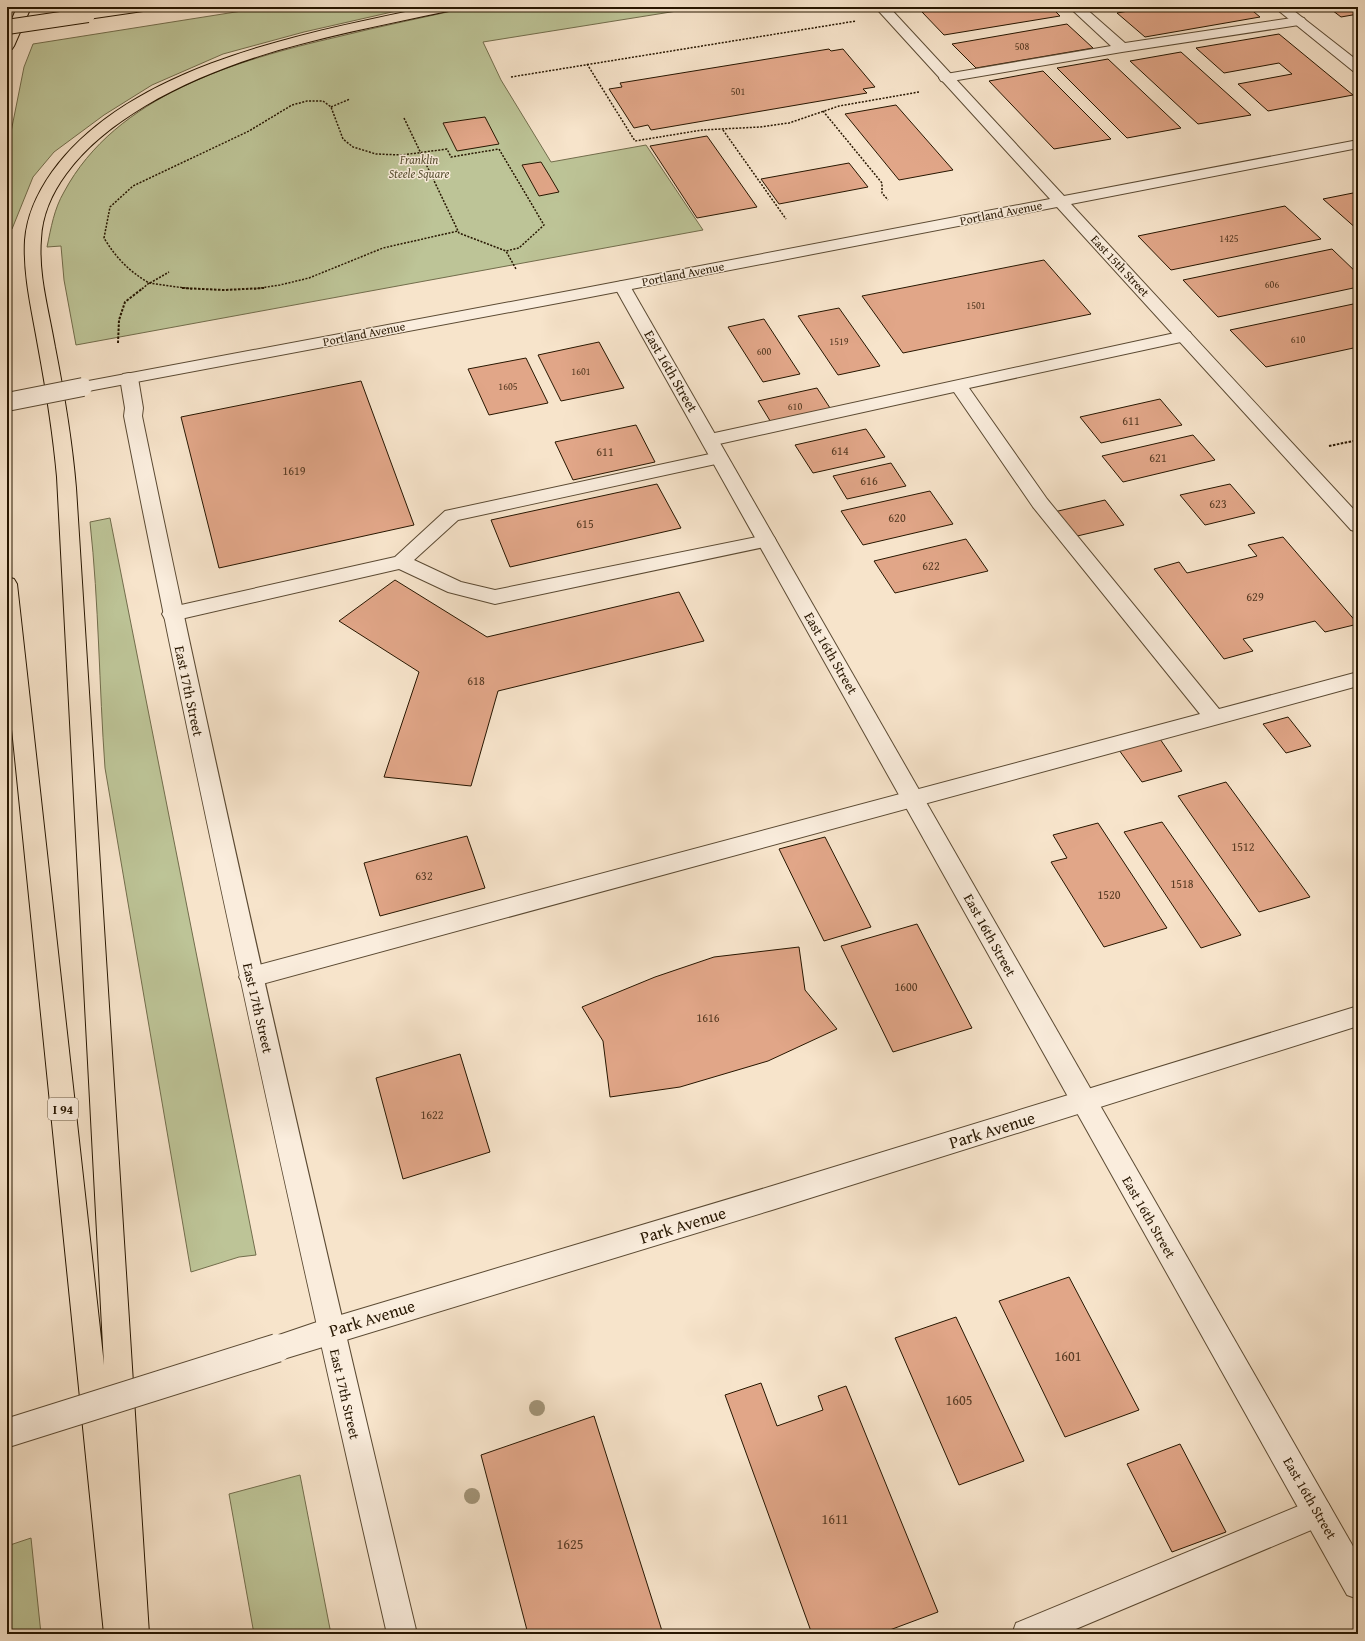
<svg xmlns="http://www.w3.org/2000/svg" width="1365" height="1641" viewBox="0 0 1365 1641" font-family="'Gentium Book Plus',serif">
<style>
.green{fill:#bdc497;stroke:#726d4c}
.building{fill:#e1a688;stroke:#271600}
.lines{fill:none;stroke-linecap:round;stroke-linejoin:round}
.service-casing{stroke:#5b4a33;stroke-width:2}
.minor-casing{stroke:#5b4a33;stroke-width:2}
.tertiary-casing{stroke:#5b4a33;stroke-width:2}
.motorway-casing{stroke:#271600;stroke-width:2}
.path-far1{stroke:#271600;stroke-width:1.5;stroke-dasharray:2 1.5;stroke-linecap:butt}
.path{stroke:#271600;stroke-width:2;stroke-dasharray:2.5 1.5;stroke-linecap:butt}
.service{fill:#faeddd;fill-rule:evenodd}
.minor{fill:#faeddd;fill-rule:evenodd}
.tertiary{fill:#faeddd;fill-rule:evenodd}
.motorway{fill:#f7e4cb;fill-rule:evenodd}
.tertiary-bridge-far1-casing{stroke:#5b4a33;stroke-width:20;stroke-linecap:butt}
.tertiary-bridge-casing{stroke:#5b4a33;stroke-width:30;stroke-linecap:butt}
.motorway-bridge-casing{stroke:#271600;stroke-width:16;stroke-linecap:butt}
.tertiary-bridge-far1{stroke:#faeddd;stroke-width:18}
.tertiary-bridge{stroke:#faeddd;stroke-width:28}
.motorway-bridge{stroke:#f7e4cb;stroke-width:14}
.tree{fill:#a29478}
.labels{text-anchor:middle;stroke-width:3;stroke-linejoin:round;paint-order:stroke}
.far-number-label{font-size:10px;fill:#563a22}
.far-park-label{font-size:12px;font-style:italic;fill:#5c5335;stroke:#faeddd}
.far-street-label{font-size:12px;fill:#271600;stroke:#faeddd}
.number-label{font-size:12px;fill:#563a22}
.shield{fill:#faeddd;stroke:#665642;stroke-width:1}
.shield-label{font-size:13px;font-weight:bold;fill:#271600}
.street-label{font-size:14px;fill:#271600;stroke:#faeddd}
.near-number-label{font-size:14px;fill:#563a22}
.near-street-label{font-size:17px;fill:#271600;stroke:#faeddd}
</style>
<rect width="100%" height="100%" fill="#f7e4cb"/>
<filter id="stains"><feTurbulence type="fractalNoise" baseFrequency=".005" numOctaves="4"/><feColorMatrix values="0 0 0 0 .2 0 0 0 0 .09 0 0 0 0 .02 0 0 0 .5 -.17"/></filter>
<radialGradient id="worn" r=".72"><stop offset=".6" stop-color="#630" stop-opacity="0"/><stop offset="1" stop-color="#630" stop-opacity=".3"/></radialGradient>
<g class="green">
<path d="M 267,7 L 414,7 L 304,32 L 223,54 L 152,85 L 104,115 L 54,152 L 33,177 L 12,229 L 7,228 L 7,152 L 24,67 L 33,44 Z"/>
<path d="M 470,7 L 702,7 L 483,42 L 501,80 L 551,162 L 646,145 L 703,230 L 76,345 L 64,280 L 61,246 L 47,247 C 51,228 54,209 64,192 C 116,95 237,60 337,37 C 381,26 426,17 470,7 Z"/>
<path d="M 110,518 L 256,1255 L 239,1257 L 191,1272 L 105,768 C 99,686 99,604 90,522 Z"/>
<path d="M 300,1475 L 331,1634 L 254,1634 L 229,1494 Z"/>
<path d="M 31,1538 L 41,1634 L 7,1634 L 7,1546 Z"/>
</g>
<g class="building">
<path d="M 952,7 L 1051,7 L 1060,16 L 944,35 L 922,12 Z"/>
<path d="M 1151,7 L 1248,7 L 1260,17 L 1145,37 L 1117,13 Z"/>
<path d="M 1328,7 L 1358,7 L 1358,14 L 1341,17 Z"/>
<path d="M 1067,24 L 1093,48 L 976,68 L 952,44 Z"/>
<path d="M 1279,34 L 1353,95 L 1268,111 L 1238,84 L 1292,74 L 1279,63 L 1224,73 L 1196,48 Z"/>
<path d="M 829,49 L 831,51 L 843,49 L 875,87 L 863,89 L 867,93 L 651,130 L 648,125 L 634,128 L 609,89 L 622,87 L 620,83 Z"/>
<path d="M 1181,52 L 1251,115 L 1198,124 L 1130,61 Z"/>
<path d="M 1108,59 L 1181,128 L 1127,138 L 1057,68 Z"/>
<path d="M 1043,71 L 1111,139 L 1054,149 L 989,81 Z"/>
<path d="M 896,105 L 953,170 L 899,180 L 845,114 Z"/>
<path d="M 485,117 L 499,144 L 457,151 L 443,123 Z"/>
<path d="M 707,136 L 757,207 L 697,218 L 650,146 Z"/>
<path d="M 541,162 L 549,175 L 559,192 L 539,196 L 522,165 Z"/>
<path d="M 849,163 L 868,187 L 779,204 L 761,179 Z"/>
<path d="M 1358,192 L 1358,230 L 1323,199 Z"/>
<path d="M 1285,206 L 1321,239 L 1171,270 L 1138,236 Z"/>
<path d="M 1332,249 L 1358,274 L 1358,287 L 1218,317 L 1183,280 Z"/>
<path d="M 1044,260 L 1091,314 L 903,353 L 862,296 Z"/>
<path d="M 1358,303 L 1358,347 L 1266,367 L 1230,330 Z"/>
<path d="M 839,308 L 880,366 L 838,375 L 798,316 Z"/>
<path d="M 764,319 L 800,374 L 763,382 L 728,327 Z"/>
<path d="M 599,342 L 624,388 L 561,401 L 538,355 Z"/>
<path d="M 526,358 L 548,403 L 489,415 L 468,369 Z"/>
<path d="M 361,381 L 414,525 L 219,568 L 181,417 Z"/>
<path d="M 817,388 L 832,411 L 772,424 L 758,401 Z"/>
<path d="M 1160,399 L 1182,425 L 1101,443 L 1080,417 Z"/>
<path d="M 636,425 L 655,462 L 573,480 L 555,442 Z"/>
<path d="M 866,429 L 885,457 L 813,473 L 795,445 Z"/>
<path d="M 1193,435 L 1215,460 L 1123,482 L 1102,456 Z"/>
<path d="M 891,463 L 906,486 L 847,499 L 833,476 Z"/>
<path d="M 657,484 L 681,528 L 510,567 L 491,520 Z"/>
<path d="M 1230,484 L 1255,513 L 1205,525 L 1180,495 Z"/>
<path d="M 930,491 L 953,524 L 863,545 L 841,511 Z"/>
<path d="M 1105,500 L 1124,525 L 1073,537 L 1054,512 Z"/>
<path d="M 1283,537 L 1358,624 L 1325,632 L 1315,621 L 1243,639 L 1253,651 L 1224,659 L 1154,569 L 1179,562 L 1187,573 L 1257,556 L 1248,545 Z"/>
<path d="M 966,539 L 988,571 L 895,593 L 874,561 Z"/>
<path d="M 395,580 L 487,637 L 679,592 L 704,641 L 498,691 L 471,786 L 384,777 L 419,672 L 339,621 Z"/>
<path d="M 1288,717 L 1311,746 L 1286,753 L 1263,724 Z"/>
<path d="M 1160,739 L 1182,771 L 1142,782 L 1119,750 Z"/>
<path d="M 1226,782 L 1310,897 L 1259,912 L 1178,796 Z"/>
<path d="M 1162,822 L 1241,935 L 1201,948 L 1124,832 Z"/>
<path d="M 1098,823 L 1167,928 L 1104,947 L 1051,862 L 1067,858 L 1053,835 Z"/>
<path d="M 467,836 L 485,888 L 380,916 L 364,863 Z"/>
<path d="M 825,837 L 871,927 L 824,941 L 779,849 Z"/>
<path d="M 917,924 L 972,1028 L 893,1052 L 841,946 Z"/>
<path d="M 799,947 L 805,990 L 837,1029 L 768,1061 L 680,1087 L 610,1097 L 603,1041 L 582,1007 L 655,977 L 714,957 Z"/>
<path d="M 460,1054 L 490,1152 L 403,1179 L 376,1078 Z"/>
<path d="M 1069,1277 L 1139,1410 L 1065,1437 L 999,1301 Z"/>
<path d="M 956,1317 L 1024,1461 L 959,1485 L 895,1338 Z"/>
<path d="M 761,1383 L 777,1426 L 823,1410 L 818,1396 L 846,1386 L 938,1612 L 879,1634 L 812,1634 L 725,1395 Z"/>
<path d="M 594,1416 L 663,1634 L 528,1634 L 481,1455 Z"/>
<path d="M 1180,1444 L 1226,1532 L 1172,1552 L 1127,1464 Z"/>
</g>
<g class="lines">
<defs>
<g id="service">
<path d="M 1069,7 L 1084,7 L 1125,43 L 1299,17 L 1304,18 L 1306,21 L 1304,24 L 1299,25 L 1122,52 L 946,82 L 941,81 L 939,78 L 941,75 L 946,74 L 1111,46 Z"/>
<path d="M 1184,331 L 1190,332 L 1192,336 L 1190,340 L 969,388 L 1047,499 L 1219,709 L 1358,672 L 1358,686 L 251,987 L 243,984 L 239,977 L 243,970 L 251,967 L 1200,714 L 1033,507 L 954,392 L 710,446 L 704,444 L 701,440 L 704,436 L 710,434 Z"/>
<path d="M 719,452 L 725,454 L 728,458 L 725,462 L 458,520 L 414,560 L 461,582 L 495,590 L 767,535 L 774,537 L 776,541 L 774,545 L 495,604 L 448,592 L 399,569 L 172,621 L 165,619 L 162,614 L 165,609 L 172,607 L 395,557 L 445,511 Z"/>
<path d="M 1318,1498 L 1328,1503 L 1333,1513 L 1328,1523 L 1064,1634 L 1012,1634 L 1016,1623 Z"/>
</g>
<g id="minor">
<path d="M 1274,7 L 1289,7 L 1358,61 L 1358,72 L 1353,71 Z"/>
<path d="M 622,281 L 628,283 L 630,286 L 1358,1555 L 1358,1599 L 1347,1595 L 614,286 L 616,283 Z"/>
<path d="M 129,373 L 135,374 L 138,378 L 143,408 L 142,416 C 226,824 320,1229 417,1634 L 387,1634 C 294,1229 204,824 124,416 L 125,408 L 120,378 L 123,374 Z"/>
</g>
<g id="tertiary">
<path d="M 875,7 L 889,7 L 1064,196 L 1358,140 L 1358,148 L 1071,204 L 1358,514 L 1358,532 L 1351,530 L 1057,207 L 585,298 L 83,392 L 77,391 L 74,387 L 77,383 L 83,382 L 585,288 L 1050,199 Z"/>
<path d="M 1358,1006 L 1358,1026 L 772,1210 L 277,1361 L 267,1357 L 263,1348 L 267,1339 L 314,1323 L 772,1186 Z"/>
</g>
<g id="motorway">
<path d="M 17,7 L 31,7 L 14,46 L 12,49 L 7,50 L 7,31 Z"/>
<path d="M 116,7 L 150,7 L 148,10 L 143,11 L 88,19 L 83,18 L 81,15 L 83,12 Z"/>
<path d="M 429,7 L 455,7 L 453,10 L 448,11 C 345,33 238,51 145,106 C 115,124 87,145 66,174 C 52,193 42,215 41,239 C 38,275 49,311 55,347 C 64,393 72,440 76,488 L 149,1634 L 104,1634 L 7,680 L 7,577 L 14,579 L 17,584 L 104,1365 L 57,477 C 53,433 46,389 38,346 C 32,311 23,275 25,240 C 27,214 38,192 52,172 C 130,64 307,33 429,7 Z"/>
</g>
</defs>
<use href="#service" class="service-casing"/>
<use href="#minor" class="minor-casing"/>
<use href="#tertiary" class="tertiary-casing"/>
<use href="#motorway" class="motorway-casing"/>
<g class="path-far1">
<path d="M 587,64 L 635,141 L 702,130 L 760,127 L 789,123 L 839,106 L 919,92"/>
<path d="M 511,77 L 856,21"/>
<path d="M 331,107 L 350,99"/>
<path d="M 823,111 L 882,183 L 882,193 L 888,200"/>
<path d="M 404,118 L 459,233 L 506,251"/>
<path d="M 723,130 L 786,219"/>
<path d="M 149,283 L 192,289"/>
<path d="M 150,283 L 169,272"/>
<path d="M 142,289 L 149,283 C 129,271 116,258 104,238 L 110,207 L 133,186 L 249,131 L 292,105 L 307,101 L 323,101 L 331,107 L 343,139 L 353,147 L 376,154 L 402,155 L 447,149 L 451,157 L 499,149 L 544,225 L 519,248 L 506,251 L 516,269"/>
<path d="M 254,289 L 280,285 L 309,278 L 383,248 L 458,231"/>
</g>
<g class="path">
<path d="M 182,288 L 224,290 L 264,288"/>
<path d="M 118,343 L 119,320 L 125,302 L 143,288"/>
<path d="M 1329,446 L 1358,440"/>
</g>
<use href="#service" class="service"/>
<use href="#minor" class="minor"/>
<use href="#tertiary" class="tertiary"/>
<use href="#motorway" class="motorway"/>
<defs>
<path id="tertiary-bridge-far1" d="M 7,402 L 83,387"/>
<path id="tertiary-bridge" d="M 7,1433 L 277,1348"/>
<path id="motorway-bridge" d="M 7,27 L 88,15"/>
</defs>
<use href="#tertiary-bridge-far1" class="tertiary-bridge-far1-casing"/>
<use href="#tertiary-bridge" class="tertiary-bridge-casing"/>
<use href="#motorway-bridge" class="motorway-bridge-casing"/>
<use href="#tertiary-bridge-far1" class="tertiary-bridge-far1"/>
<use href="#tertiary-bridge" class="tertiary-bridge"/>
<use href="#motorway-bridge" class="motorway-bridge"/>
</g>
<g class="tree">
<circle cx="537" cy="1408" r="8"/>
<circle cx="472" cy="1496" r="8"/>
</g>
<g class="labels">
<g class="far-number-label">
<text x="1022" y="50">508</text>
<text x="738" y="95">501</text>
<text x="1229" y="242">1425</text>
<text x="1272" y="288">606</text>
<text x="976" y="309">1501</text>
<text x="1298" y="343">610</text>
<text x="839" y="345">1519</text>
<text x="764" y="355">600</text>
<text x="581" y="375">1601</text>
<text x="508" y="390">1605</text>
<text x="795" y="410">610</text>
</g>
<g class="far-park-label">
<text x="419" y="164">Franklin<tspan x="419" dy="14">Steele Square</tspan></text>
</g>
<g class="far-street-label">
<text transform="translate(1001 213) rotate(-11)" y="4">Portland Avenue</text>
<text transform="translate(1120 266) rotate(47)" y="4">East 15th Street</text>
<text transform="translate(683 274) rotate(-11)" y="4">Portland Avenue</text>
<text transform="translate(364 334) rotate(-11)" y="4">Portland Avenue</text>
</g>
<g class="number-label">
<text x="1131" y="425">611</text>
<text x="840" y="455">614</text>
<text x="605" y="456">611</text>
<text x="1158" y="462">621</text>
<text x="294" y="475">1619</text>
<text x="869" y="485">616</text>
<text x="1218" y="508">623</text>
<text x="897" y="522">620</text>
<text x="585" y="528">615</text>
<text x="931" y="570">622</text>
<text x="1255" y="601">629</text>
<text x="476" y="685">618</text>
<text x="1243" y="851">1512</text>
<text x="424" y="880">632</text>
<text x="1182" y="888">1518</text>
<text x="1109" y="899">1520</text>
<text x="906" y="991">1600</text>
<text x="708" y="1022">1616</text>
<text x="432" y="1119">1622</text>
</g>
<rect class="shield" x="48" y="1098" width="30" height="22" rx="3"/>
<g class="shield-label">
<text x="63" y="1114">I 94</text>
</g>
<g class="street-label">
<text transform="translate(671 371) rotate(60)" y="5">East 16th Street</text>
<text transform="translate(831 653) rotate(60)" y="5">East 16th Street</text>
<text transform="translate(189 691) rotate(78)" y="5">East 17th Street</text>
<text transform="translate(990 935) rotate(61)" y="5">East 16th Street</text>
<text transform="translate(258 1008) rotate(77)" y="5">East 17th Street</text>
<text transform="translate(1149 1217) rotate(60)" y="5">East 16th Street</text>
<text transform="translate(345 1394) rotate(77)" y="5">East 17th Street</text>
<text transform="translate(1310 1498) rotate(60)" y="5">East 16th Street</text>
</g>
<g class="near-number-label">
<text x="1068" y="1361">1601</text>
<text x="959" y="1405">1605</text>
<text x="835" y="1524">1611</text>
<text x="570" y="1549">1625</text>
</g>
<g class="near-street-label">
<text transform="translate(992 1130) rotate(-17)" y="6">Park Avenue</text>
<text transform="translate(683 1225) rotate(-17)" y="6">Park Avenue</text>
<text transform="translate(372 1318) rotate(-17)" y="6">Park Avenue</text>
</g>
</g>
<rect width="1365" height="1641" fill="none" stroke="#f7e4cb" stroke-width="24"/>
<rect x="8" y="8" width="1349" height="1625" fill="none" stroke="#271600" stroke-width="2"/>
<rect x="12" y="12" width="1341" height="1617" fill="none" stroke="#271600"/>
<rect width="100%" height="100%" filter="url(#stains)"/>
<rect width="100%" height="100%" fill="url(#worn)"/>
</svg>
